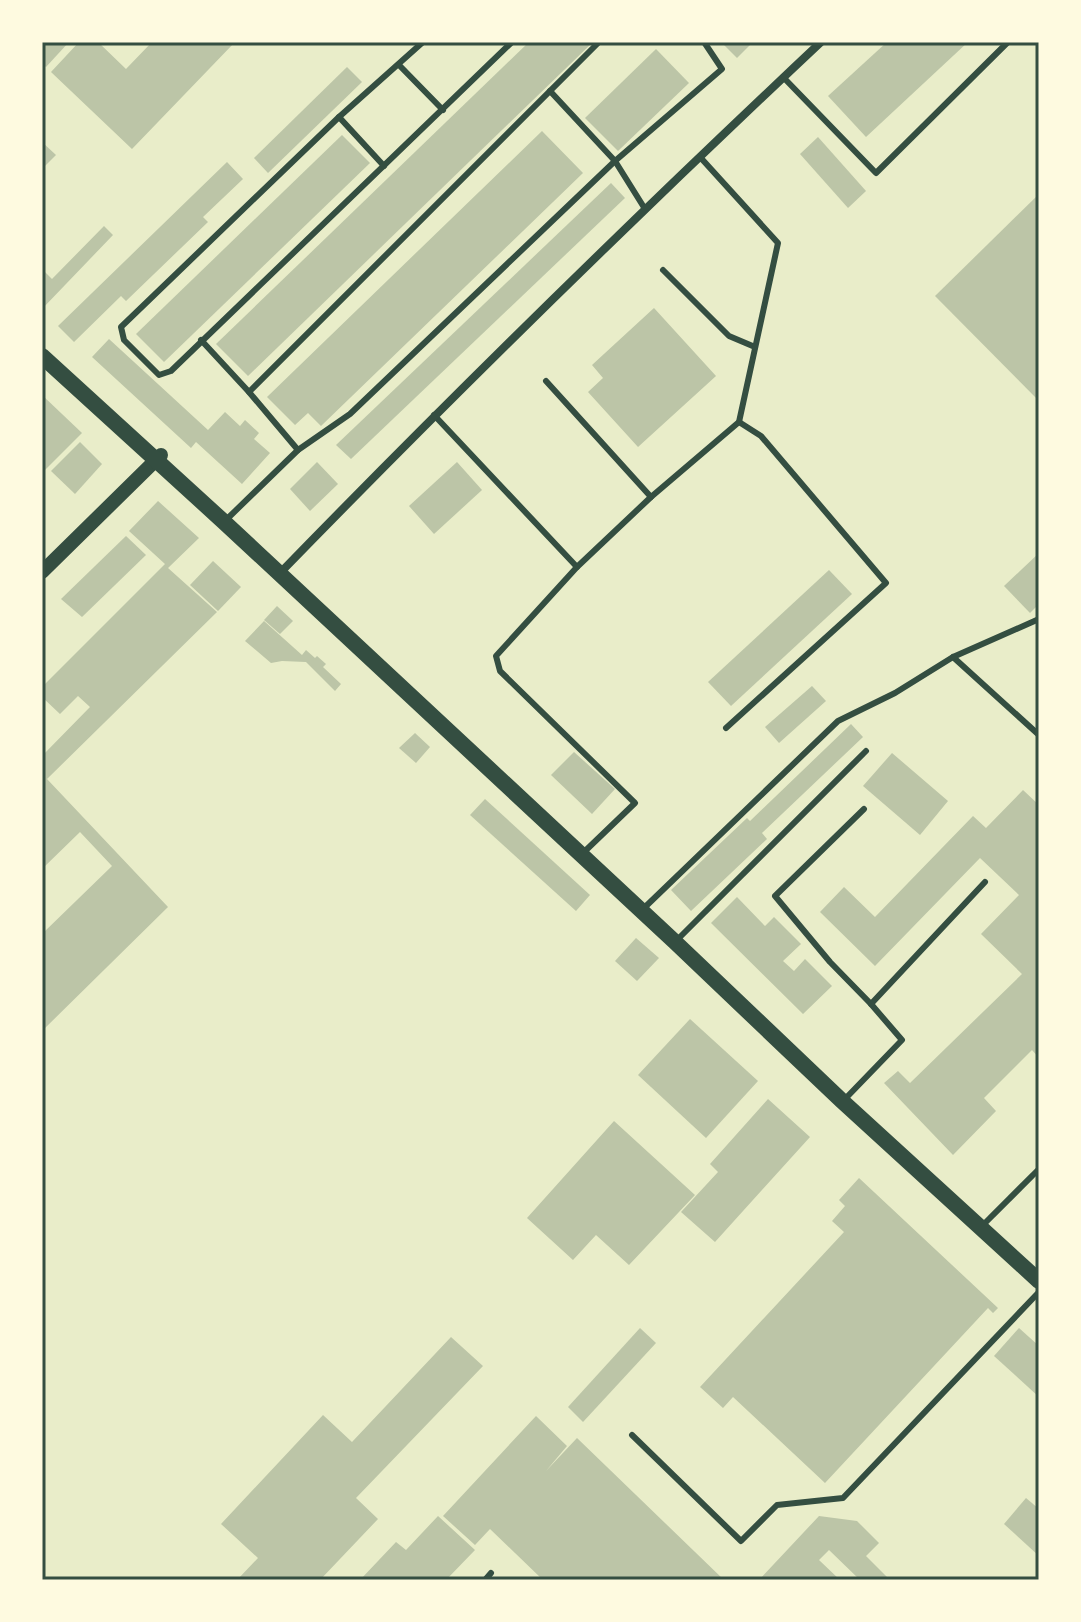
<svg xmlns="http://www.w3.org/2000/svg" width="1081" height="1622" viewBox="0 0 1081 1622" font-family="'Crimson Pro',serif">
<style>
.building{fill:#bcc5a7}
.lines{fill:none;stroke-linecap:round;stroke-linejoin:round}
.service{stroke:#344e41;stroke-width:6}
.minor{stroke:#344e41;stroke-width:8}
.tertiary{stroke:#344e41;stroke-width:14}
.secondary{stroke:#344e41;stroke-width:16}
.neatline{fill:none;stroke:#344e41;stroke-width:3}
</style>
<rect width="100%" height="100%" fill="#e9edc9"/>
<g class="building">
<path d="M 42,42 L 69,42 L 46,67 L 42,64 Z"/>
<path d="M 79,42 L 98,42 L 126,69 L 152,42 L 235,42 L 132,149 L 51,72 Z"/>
<path d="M 529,42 L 593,42 L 248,376 L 216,344 Z"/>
<path d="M 721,42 L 753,42 L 737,58 Z"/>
<path d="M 887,42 L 968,42 L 866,137 L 828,96 Z"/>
<path d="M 656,49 L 689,83 L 618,151 L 585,118 Z"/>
<path d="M 347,67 L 362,82 L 268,173 L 254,158 Z"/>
<path d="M 542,131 L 583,173 L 321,426 L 308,413 L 295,425 L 267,397 Z"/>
<path d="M 342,135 L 370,163 L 164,362 L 136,334 Z"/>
<path d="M 818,137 L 866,191 L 848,208 L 800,154 Z"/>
<path d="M 42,142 L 56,155 L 42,169 Z"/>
<path d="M 227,162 L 243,179 L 203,217 L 208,222 L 126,301 L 121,296 L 74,342 L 58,326 Z"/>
<path d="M 611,183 L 625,198 L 351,459 L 336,445 Z"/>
<path d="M 1039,194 L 1039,401 L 935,296 Z"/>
<path d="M 104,226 L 113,235 L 42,309 L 42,269 L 52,279 Z"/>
<path d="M 654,308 L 716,376 L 638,447 L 588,392 L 603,378 L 592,365 Z"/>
<path d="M 109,339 L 208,430 L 225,412 L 240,426 L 245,420 L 259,433 L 254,439 L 270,453 L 242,484 L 196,442 L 191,448 L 92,357 Z"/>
<path d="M 42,395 L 82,433 L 42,473 Z"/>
<path d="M 80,442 L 102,464 L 75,494 L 51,471 Z"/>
<path d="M 317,462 L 338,484 L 310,511 L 290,489 Z"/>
<path d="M 457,462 L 482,490 L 434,534 L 409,506 Z"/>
<path d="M 158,501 L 199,538 L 168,568 L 217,612 L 47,779 L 168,907 L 42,1031 L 42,934 L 112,866 L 80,832 L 42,869 L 42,756 L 90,707 L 78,696 L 60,714 L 42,697 L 42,687 L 165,564 L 129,531 Z"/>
<path d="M 126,536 L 146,555 L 82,617 L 61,599 Z"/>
<path d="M 1039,553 L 1039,604 L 1030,613 L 1004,586 Z"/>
<path d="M 213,561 L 241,587 L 218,611 L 190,585 Z"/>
<path d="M 829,570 L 852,594 L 731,706 L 708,682 Z"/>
<path d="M 277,606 L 293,621 L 280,634 L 264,620 Z"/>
<path d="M 264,621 L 302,655 L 306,650 L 315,658 L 317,656 L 326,664 L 323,667 L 341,684 L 335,691 L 306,662 L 282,661 L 271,663 L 245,641 Z"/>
<path d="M 812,686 L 826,701 L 779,743 L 765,727 Z"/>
<path d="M 851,724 L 863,737 L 762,833 L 767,839 L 691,911 L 671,890 L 747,818 L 750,821 Z"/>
<path d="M 415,733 L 430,747 L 416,763 L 399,748 Z"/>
<path d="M 574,752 L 615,789 L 592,814 L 551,775 Z"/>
<path d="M 892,753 L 948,801 L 920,835 L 863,786 Z"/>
<path d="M 1023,790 L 1039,805 L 1039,1058 L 1032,1050 L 984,1098 L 996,1111 L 953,1155 L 884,1083 L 898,1071 L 910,1083 L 1022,974 L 981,934 L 1019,895 L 980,858 L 875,966 L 820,912 L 844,887 L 875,917 L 973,816 L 986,828 Z"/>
<path d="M 485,799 L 590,895 L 576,911 L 470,815 Z"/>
<path d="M 737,897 L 765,926 L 774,917 L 801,944 L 783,961 L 794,971 L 805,959 L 832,986 L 803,1014 L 711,923 Z"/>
<path d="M 636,938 L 659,958 L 637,981 L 615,961 Z"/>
<path d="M 690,1019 L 758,1081 L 706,1138 L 638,1075 Z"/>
<path d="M 768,1099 L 810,1137 L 715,1242 L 681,1212 L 718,1172 L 710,1164 Z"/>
<path d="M 614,1121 L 695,1195 L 629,1265 L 596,1235 L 573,1260 L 527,1218 Z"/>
<path d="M 859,1178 L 998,1308 L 993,1313 L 988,1308 L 825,1483 L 733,1397 L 723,1408 L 700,1387 L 844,1232 L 832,1221 L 845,1206 L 839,1200 Z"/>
<path d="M 640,1328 L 656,1343 L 583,1422 L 568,1407 Z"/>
<path d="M 1019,1328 L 1039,1346 L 1039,1397 L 994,1356 Z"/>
<path d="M 451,1337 L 483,1366 L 356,1498 L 378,1519 L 320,1580 L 237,1580 L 258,1558 L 221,1524 L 323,1415 L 352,1442 Z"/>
<path d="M 536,1416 L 567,1446 L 546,1471 L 577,1438 L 724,1580 L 543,1580 L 490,1529 L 475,1545 L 443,1516 Z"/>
<path d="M 1026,1498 L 1039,1509 L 1039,1556 L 1004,1524 Z"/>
<path d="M 438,1516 L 475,1550 L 446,1580 L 360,1580 L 396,1542 L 406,1550 Z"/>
<path d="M 819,1516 L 857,1521 L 879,1543 L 866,1556 L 890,1580 L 860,1580 L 829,1550 L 819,1560 L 840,1580 L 759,1580 Z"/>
</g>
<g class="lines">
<g class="service">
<path d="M 423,42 L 339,117 L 121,327 L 124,340 L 159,375 L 171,371 L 512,42"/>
<path d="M 399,65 L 443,110"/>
<path d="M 783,77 L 876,173 L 1008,42"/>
<path d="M 550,91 L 615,161 L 645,209"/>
<path d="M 339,117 L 384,166"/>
<path d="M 663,270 L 729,336 L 755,347"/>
<path d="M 201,340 L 249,392 L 298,450"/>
<path d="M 546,381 L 651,497"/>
<path d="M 249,392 L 599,42"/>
<path d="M 434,415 L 577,567"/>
<path d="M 228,518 L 298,450 L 350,414 L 615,161 L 722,69 L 704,42"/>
<path d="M 953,657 L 1039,735"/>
<path d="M 726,728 L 886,583 L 761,436 L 739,422"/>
<path d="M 583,853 L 635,803 L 500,671 L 496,656 L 577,567 L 651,497 L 739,422 L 778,243 L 700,157"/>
<path d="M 643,909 L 838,721 L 895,693 L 953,657 L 1039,619"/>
<path d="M 677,940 L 866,751"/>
<path d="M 871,1004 L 985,882"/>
<path d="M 845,1099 L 902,1040 L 871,1004 L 830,962 L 775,896 L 864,809"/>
<path d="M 981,1227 L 1039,1169"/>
<path d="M 632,1435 L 741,1541 L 777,1505 L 843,1498 L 1039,1292"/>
<path d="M 485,1580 L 491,1573"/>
</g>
<path class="minor" d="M 280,573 C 456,392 637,215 821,42"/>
<path class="tertiary" d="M 42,572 L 161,455"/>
<path class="secondary" d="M 42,356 L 224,522 L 675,942 L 842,1101 L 1039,1281"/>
</g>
<rect width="1081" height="1622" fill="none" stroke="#fefae0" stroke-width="88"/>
<rect x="44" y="44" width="993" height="1534" class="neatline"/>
</svg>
